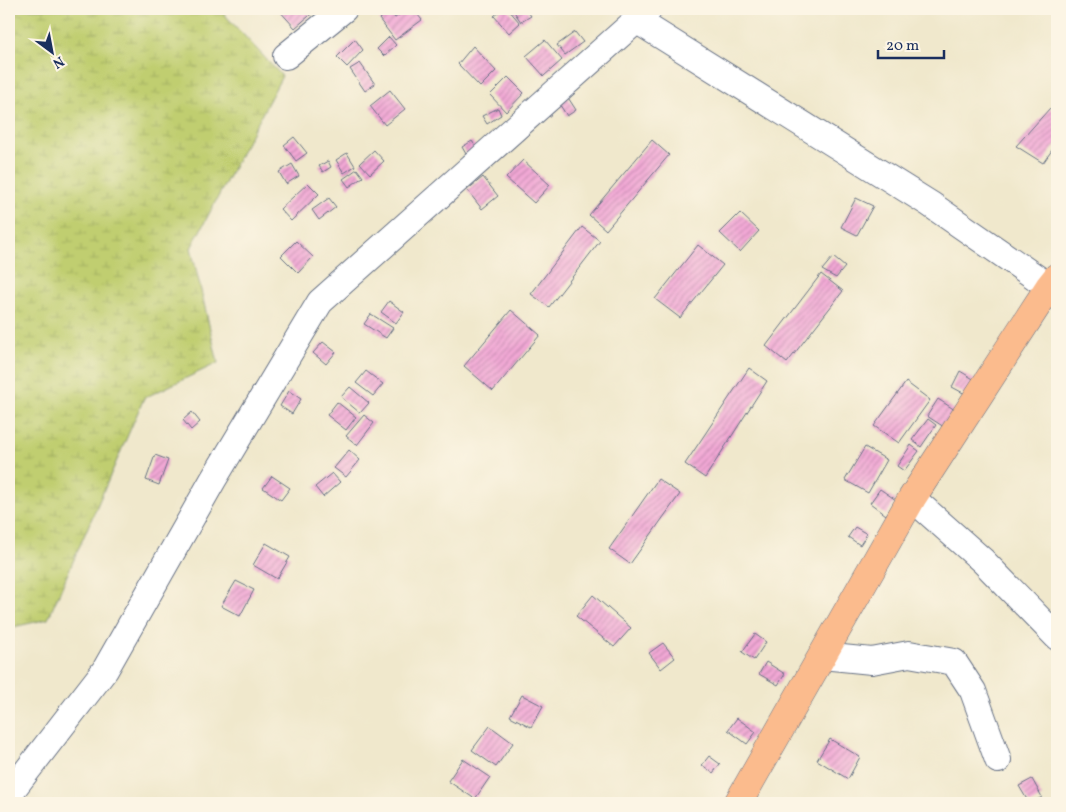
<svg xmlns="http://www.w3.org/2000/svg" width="1066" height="812" viewBox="0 0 1066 812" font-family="Vollkorn,serif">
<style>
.wetland{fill:url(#wetland-marsh);stroke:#6e7e67}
.building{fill:url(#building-hatch)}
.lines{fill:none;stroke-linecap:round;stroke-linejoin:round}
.minor-casing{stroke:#667084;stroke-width:28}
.highway-casing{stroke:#667084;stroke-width:29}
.minor{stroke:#fff;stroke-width:26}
.highway{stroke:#fbbb8d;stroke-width:28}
</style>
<defs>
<pattern id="wetland-marsh" width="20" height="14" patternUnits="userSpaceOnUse" patternTransform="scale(1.25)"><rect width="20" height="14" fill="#c0ce70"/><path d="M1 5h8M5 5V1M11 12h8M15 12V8" fill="none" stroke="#a4b163"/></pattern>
<pattern id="building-hatch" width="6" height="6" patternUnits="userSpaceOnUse" patternTransform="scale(1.25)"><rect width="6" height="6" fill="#f2a8d5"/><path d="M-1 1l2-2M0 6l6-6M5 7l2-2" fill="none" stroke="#c389b0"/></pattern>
</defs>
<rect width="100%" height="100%" fill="#fcf5e5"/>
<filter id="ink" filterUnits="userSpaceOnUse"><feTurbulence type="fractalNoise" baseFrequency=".02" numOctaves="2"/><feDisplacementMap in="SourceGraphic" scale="10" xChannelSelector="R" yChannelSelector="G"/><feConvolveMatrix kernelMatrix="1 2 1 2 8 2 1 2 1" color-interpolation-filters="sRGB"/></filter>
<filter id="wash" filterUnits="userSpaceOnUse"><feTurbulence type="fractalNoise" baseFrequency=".0096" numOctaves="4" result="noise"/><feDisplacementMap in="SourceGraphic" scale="20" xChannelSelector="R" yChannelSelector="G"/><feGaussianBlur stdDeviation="1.12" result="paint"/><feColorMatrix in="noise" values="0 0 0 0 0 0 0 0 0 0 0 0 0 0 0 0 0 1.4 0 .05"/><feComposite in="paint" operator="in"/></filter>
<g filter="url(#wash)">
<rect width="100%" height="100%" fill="#f0e8cc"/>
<path class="wetland" d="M 9,9 L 227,9 L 224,14 L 282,76 L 191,248 L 218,363 L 144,398 L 48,619 L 9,628 Z"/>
<g id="blocks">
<g class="building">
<path d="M 278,9 L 315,9 L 316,10 L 295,28 Z"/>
<path d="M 408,9 L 413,9 L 422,20 L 395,40 L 379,19 L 389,11 L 395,18 Z"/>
<path d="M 502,9 L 508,9 L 520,23 L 509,33 L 494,16 Z"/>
<path d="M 515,9 L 526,9 L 531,16 L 521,22 L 513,10 Z"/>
<path d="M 575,32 L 583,42 L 565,55 L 557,45 Z"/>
<path d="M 389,37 L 396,45 L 384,56 L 377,49 Z"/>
<path d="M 355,39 L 363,50 L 347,67 L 337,57 Z"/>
<path d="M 545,40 L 562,60 L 544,76 L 526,56 Z"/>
<path d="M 473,46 L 496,71 L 480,87 L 458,64 Z"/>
<path d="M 360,63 L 375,84 L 365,91 L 350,69 Z"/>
<path d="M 508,77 L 524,93 L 506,112 L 490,95 Z"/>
<path d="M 390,90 L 405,109 L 385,125 L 370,106 Z"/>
<path d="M 567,96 L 576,110 L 567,116 L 558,102 Z"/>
<path d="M 498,108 L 501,115 L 487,124 L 482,116 Z"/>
<path d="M 1050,108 L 1057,114 L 1057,143 L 1043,163 L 1016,146 Z"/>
<path d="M 294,137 L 307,153 L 296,161 L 284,145 Z"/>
<path d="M 652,140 L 669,155 L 606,230 L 589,215 Z"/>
<path d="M 472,141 L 476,147 L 466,154 L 462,147 Z"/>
<path d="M 374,150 L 384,161 L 370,174 L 360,163 Z"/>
<path d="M 347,153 L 355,166 L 344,173 L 336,160 Z"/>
<path d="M 523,160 L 550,185 L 534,203 L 506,178 Z"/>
<path d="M 328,161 L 331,167 L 323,172 L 319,166 Z"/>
<path d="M 292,164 L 299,176 L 286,184 L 279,172 Z"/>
<path d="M 357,169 L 363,177 L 349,187 L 343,179 Z"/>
<path d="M 483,177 L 498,196 L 482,209 L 467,190 Z"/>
<path d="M 308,183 L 319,194 L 291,221 L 280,209 Z"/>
<path d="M 329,198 L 336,207 L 319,220 L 312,210 Z"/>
<path d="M 856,198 L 873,206 L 857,235 L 841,227 Z"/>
<path d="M 740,213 L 759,231 L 740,252 L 720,233 Z"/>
<path d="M 582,227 L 600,241 L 549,307 L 531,294 Z"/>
<path d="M 296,241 L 313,257 L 298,273 L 281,256 Z"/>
<path d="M 698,245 L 723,265 L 680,318 L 655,299 Z"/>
<path d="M 833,257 L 845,267 L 836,278 L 822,270 Z"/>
<path d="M 821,274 L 843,291 L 787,363 L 766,346 Z"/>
<path d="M 389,301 L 404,312 L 396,323 L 381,312 Z"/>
<path d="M 511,310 L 540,335 L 493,391 L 464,366 Z"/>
<path d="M 371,314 L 393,328 L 386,338 L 364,324 Z"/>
<path d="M 323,342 L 336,352 L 326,364 L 313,353 Z"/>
<path d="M 749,368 L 767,381 L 705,478 L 685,464 Z"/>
<path d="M 366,371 L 383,384 L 373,396 L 356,383 Z"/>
<path d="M 960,371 L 975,380 L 967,395 L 952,387 Z"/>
<path d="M 906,382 L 930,400 L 899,443 L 874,426 Z"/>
<path d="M 350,387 L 369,403 L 360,413 L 341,397 Z"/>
<path d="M 289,391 L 301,399 L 292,414 L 280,406 Z"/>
<path d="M 938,399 L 955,410 L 944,427 L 927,416 Z"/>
<path d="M 337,402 L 356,417 L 346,430 L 327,415 Z"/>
<path d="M 192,412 L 200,422 L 191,430 L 183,420 Z"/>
<path d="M 364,415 L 374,423 L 357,445 L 346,436 Z"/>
<path d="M 928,419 L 936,425 L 921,447 L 912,440 Z"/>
<path d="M 911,445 L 919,451 L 904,471 L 897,466 Z"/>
<path d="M 865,447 L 887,460 L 868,493 L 845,480 Z"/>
<path d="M 349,450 L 360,460 L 346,477 L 334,468 Z"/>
<path d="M 155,455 L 168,460 L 159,485 L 146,480 Z"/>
<path d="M 332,473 L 340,482 L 323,497 L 315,487 Z"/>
<path d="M 272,476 L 290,488 L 281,500 L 263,488 Z"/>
<path d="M 658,479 L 680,494 L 630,564 L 609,549 Z"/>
<path d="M 880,489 L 896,500 L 886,515 L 870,503 Z"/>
<path d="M 855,527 L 867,534 L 860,545 L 848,537 Z"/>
<path d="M 266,543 L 290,557 L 277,579 L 253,565 Z"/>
<path d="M 236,581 L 254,590 L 240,616 L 221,606 Z"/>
<path d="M 593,595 L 631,628 L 614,647 L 576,616 Z"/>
<path d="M 755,634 L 766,642 L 754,660 L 742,652 Z"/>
<path d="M 663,643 L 675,658 L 661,669 L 649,653 Z"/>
<path d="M 766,662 L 785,674 L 778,685 L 759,674 Z"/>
<path d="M 522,695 L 543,706 L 531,727 L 510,716 Z"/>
<path d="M 737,718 L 756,732 L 747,744 L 728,730 Z"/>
<path d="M 490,726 L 513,743 L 496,767 L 472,750 Z"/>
<path d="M 830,739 L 860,757 L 848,779 L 817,760 Z"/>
<path d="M 709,756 L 720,764 L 713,773 L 702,765 Z"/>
<path d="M 463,759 L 490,777 L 475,799 L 448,781 Z"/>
<path d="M 1032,779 L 1042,797 L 1032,803 L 1029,803 L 1019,786 Z"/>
</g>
</g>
</g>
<g filter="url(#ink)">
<use href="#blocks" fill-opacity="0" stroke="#667084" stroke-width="1"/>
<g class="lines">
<defs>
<g id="minor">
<path d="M 636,20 L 930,204 L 1057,292"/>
<path d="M 286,56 L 344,9"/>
<path d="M 912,498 L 983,561 L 1057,637"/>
<path d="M 822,656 L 872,661 L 909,654 L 954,662 L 973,691 L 998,760"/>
<path d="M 9,794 L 105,670 L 213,480 L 320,302 L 649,9"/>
</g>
<path id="highway" d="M 738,803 L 912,498 L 1049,287 L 1057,277"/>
</defs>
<use href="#minor" class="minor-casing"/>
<use href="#highway" class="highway-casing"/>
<use href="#minor" class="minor"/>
<use href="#highway" class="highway"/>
</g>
</g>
<rect width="1066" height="812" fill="none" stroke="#fcf5e5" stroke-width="30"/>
<g transform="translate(52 52) rotate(148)" stroke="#fcf5e5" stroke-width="4" paint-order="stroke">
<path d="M0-4L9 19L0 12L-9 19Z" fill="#1b2f5e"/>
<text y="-8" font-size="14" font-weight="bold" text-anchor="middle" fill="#1b2f5e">N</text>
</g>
<path d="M878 50v8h66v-8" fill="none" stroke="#1b2f5e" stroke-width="2.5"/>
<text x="886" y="50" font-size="15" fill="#1b2f5e" stroke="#fcf5e5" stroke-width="4" paint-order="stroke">20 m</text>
</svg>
